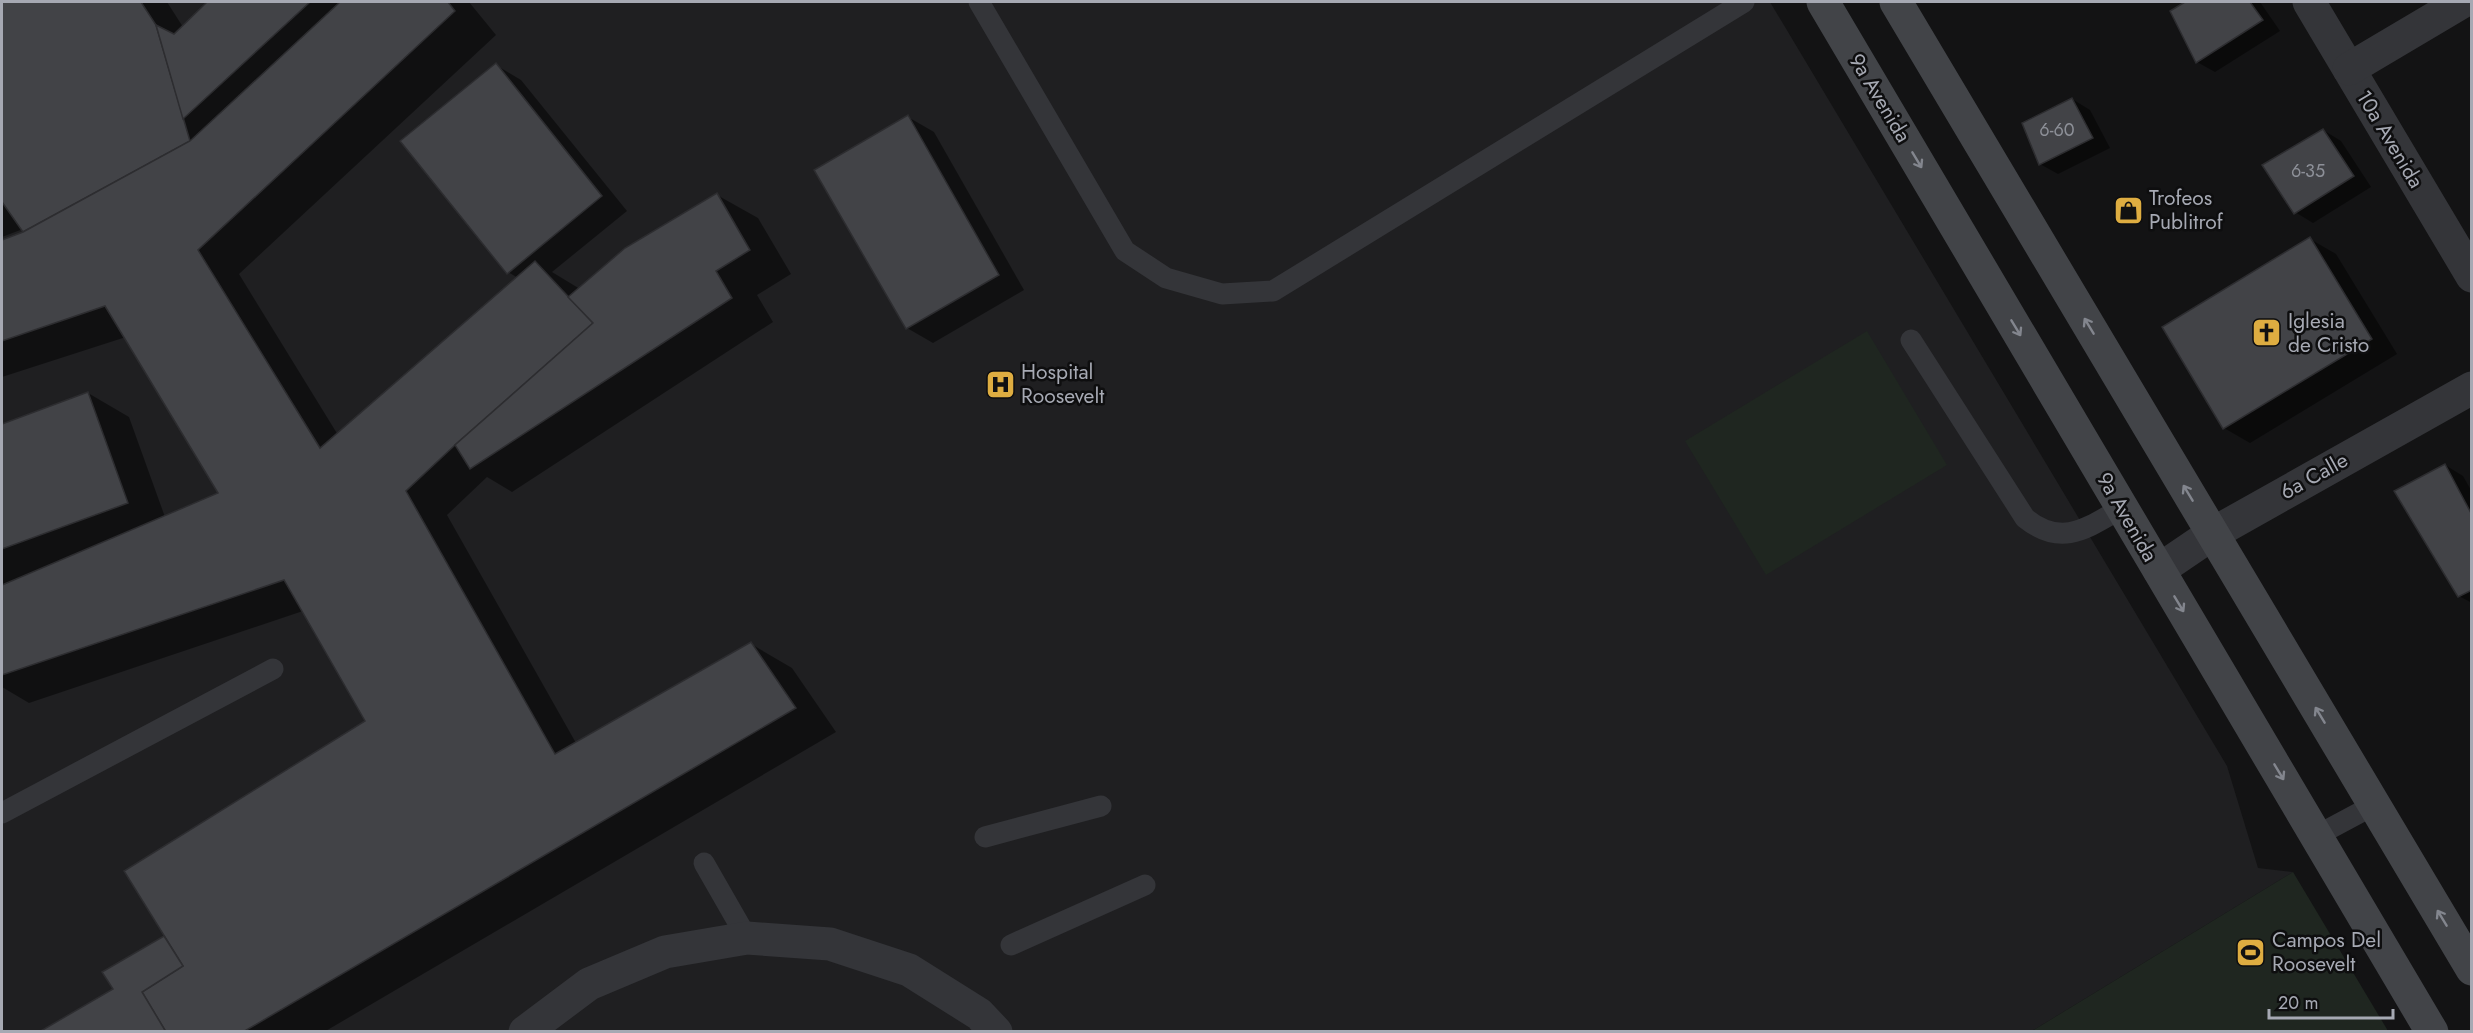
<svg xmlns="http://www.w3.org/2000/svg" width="2473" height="1033" viewBox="0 0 2473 1033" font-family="Jost,sans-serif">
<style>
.built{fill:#1f1f21}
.garden{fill:#1f2620}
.shadow{fill:#0007}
.building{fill:#424347;stroke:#2d2d30;stroke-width:1.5}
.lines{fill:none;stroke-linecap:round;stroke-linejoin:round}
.service{stroke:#343539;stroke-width:21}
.minor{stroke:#343539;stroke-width:33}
.secondary{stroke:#424448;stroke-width:33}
.oneway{stroke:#83868e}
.labels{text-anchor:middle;stroke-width:5;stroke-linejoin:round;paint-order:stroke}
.number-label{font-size:18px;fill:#8d9098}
.street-label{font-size:21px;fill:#a6a9b3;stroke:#0e0e0f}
.poi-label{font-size:21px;fill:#a6a9b3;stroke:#0e0e0f;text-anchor:start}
</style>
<rect width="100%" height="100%" fill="#131314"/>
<path class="built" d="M 2,2 L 1770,2 L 2227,766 L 2258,868 L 2293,872 L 2032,1031 L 2,1032 Z"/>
<g class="garden">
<path d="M 1867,331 L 1947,465 L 1766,575 L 1685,441 Z"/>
<path d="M 2293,872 L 2388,1031 L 2032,1031 Z"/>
</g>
<g class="shadow">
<path d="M 2,2 L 167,2 L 183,27 L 209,2 L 469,2 L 496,35 L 239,274 L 338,435 L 518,278 L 508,272 L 496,65 L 521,80 L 627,211 L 552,272 L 580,289 L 717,195 L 758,218 L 791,274 L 757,295 L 773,322 L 512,492 L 487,477 L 447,515 L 576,743 L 751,644 L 792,668 L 836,732 L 324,1032 L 42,1032 L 115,989 L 104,973 L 166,936 L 367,721 L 303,611 L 29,703 L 2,687 L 2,425 L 88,393 L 129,417 L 165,517 L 220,493 L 126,337 L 2,377 L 2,242 L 26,233 L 23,229 L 2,237 Z"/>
<path d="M 2188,2 L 2260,2 L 2280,31 L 2215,72 L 2197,62 L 2172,12 Z"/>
<path d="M 2072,99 L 2090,110 L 2110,148 L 2058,174 L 2040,164 Z"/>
<path d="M 908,117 L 934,132 L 1024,290 L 933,343 L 907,328 Z"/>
<path d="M 2323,130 L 2341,141 L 2371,187 L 2313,223 L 2295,212 Z"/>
<path d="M 2310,239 L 2336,254 L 2397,354 L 2250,443 L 2224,428 Z"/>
<path d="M 2445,465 L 2463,476 L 2472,492 L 2472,603 L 2459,596 Z"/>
</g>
<g class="building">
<path d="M 2,2 L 141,2 L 156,25 L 190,141 L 23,232 L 2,202 Z"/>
<path d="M 207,2 L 310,2 L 183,119 L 156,25 L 174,34 Z"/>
<path d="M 340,2 L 448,2 L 455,11 L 198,250 L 320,448 L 535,261 L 593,323 L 455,445 L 406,491 L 555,754 L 751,642 L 796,708 L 243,1032 L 166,1032 L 142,992 L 183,966 L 124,871 L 365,721 L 284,580 L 2,675 L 2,585 L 218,493 L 105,306 L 2,341 L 2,240 L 23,232 L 190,141 Z"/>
<path d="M 2185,2 L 2250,2 L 2263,20 L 2196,63 L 2170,11 Z"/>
<path d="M 496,63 L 602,196 L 507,274 L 400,141 Z"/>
<path d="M 2072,98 L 2093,138 L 2039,165 L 2022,123 Z"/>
<path d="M 908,115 L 999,275 L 906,329 L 814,170 Z"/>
<path d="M 2323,129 L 2354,176 L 2294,214 L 2262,165 Z"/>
<path d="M 717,193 L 750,250 L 716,271 L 732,298 L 470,469 L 455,445 L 593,323 L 568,297 L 625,248 Z"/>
<path d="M 2310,237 L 2372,339 L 2223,429 L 2162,327 Z"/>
<path d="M 88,392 L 128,503 L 2,549 L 2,424 Z"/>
<path d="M 2445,464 L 2472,515 L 2472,590 L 2458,597 L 2394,491 Z"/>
<path d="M 164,936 L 183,966 L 142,992 L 166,1032 L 39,1032 L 113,989 L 102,972 Z"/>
</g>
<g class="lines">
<g class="service">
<path d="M 979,2 L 1125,251 L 1166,278 L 1222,294 L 1273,291 L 1744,2"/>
<path d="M 1911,340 L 2025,518 C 2062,548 2087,528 2122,508"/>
<path d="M 2,813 L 273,669"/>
<path d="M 2316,836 L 2374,805"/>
<path d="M 985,837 L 1101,806"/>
<path d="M 704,863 L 747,938"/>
<path d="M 1011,945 L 1145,885"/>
</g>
<g class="minor">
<path d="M 2309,2 L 2472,276"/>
<path d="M 2349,69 L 2462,2"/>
<path d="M 2159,570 L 2212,534 L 2472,388"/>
<path d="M 525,1032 L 589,984 L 665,952 L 747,938 L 830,944 L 909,970 L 979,1014 L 996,1032"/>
</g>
<g class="secondary">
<path d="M 1823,2 L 2432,1032"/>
<path d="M 1896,2 L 2472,969"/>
</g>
</g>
<defs><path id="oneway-shaft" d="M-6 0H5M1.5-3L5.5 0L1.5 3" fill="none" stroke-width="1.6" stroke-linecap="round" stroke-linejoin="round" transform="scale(1.5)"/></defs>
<g class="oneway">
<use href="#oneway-shaft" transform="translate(1917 160) rotate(59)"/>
<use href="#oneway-shaft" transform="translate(2089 326) rotate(-121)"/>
<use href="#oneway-shaft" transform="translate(2016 328) rotate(59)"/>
<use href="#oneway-shaft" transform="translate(2188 493) rotate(-121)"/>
<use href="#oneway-shaft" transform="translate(2179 604) rotate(59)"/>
<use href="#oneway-shaft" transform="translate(2320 715) rotate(-121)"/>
<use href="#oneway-shaft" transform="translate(2279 772) rotate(59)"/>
<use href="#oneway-shaft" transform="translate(2442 918) rotate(-121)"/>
</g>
<defs>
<symbol id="shop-square" viewBox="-11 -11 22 22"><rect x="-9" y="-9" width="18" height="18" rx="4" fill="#dead41" stroke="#0e0e0f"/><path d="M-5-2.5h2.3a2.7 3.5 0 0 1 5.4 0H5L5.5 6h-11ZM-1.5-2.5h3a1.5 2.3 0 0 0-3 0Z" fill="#111"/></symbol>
<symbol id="church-square" viewBox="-11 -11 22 22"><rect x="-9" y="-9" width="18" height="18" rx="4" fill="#dead41" stroke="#0e0e0f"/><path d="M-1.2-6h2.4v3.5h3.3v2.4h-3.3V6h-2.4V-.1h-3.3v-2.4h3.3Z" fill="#111"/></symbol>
<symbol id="hospital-square" viewBox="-11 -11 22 22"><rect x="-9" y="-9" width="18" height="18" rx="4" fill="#dead41" stroke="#0e0e0f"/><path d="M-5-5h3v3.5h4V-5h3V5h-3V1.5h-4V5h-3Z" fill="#111"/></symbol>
<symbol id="stadium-square" viewBox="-11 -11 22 22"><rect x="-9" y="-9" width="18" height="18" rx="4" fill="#dead41" stroke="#0e0e0f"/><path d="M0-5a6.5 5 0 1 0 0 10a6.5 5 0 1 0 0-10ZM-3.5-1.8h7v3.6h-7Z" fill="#111"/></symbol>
</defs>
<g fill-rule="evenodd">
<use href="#shop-square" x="2112" y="194" width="33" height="33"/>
<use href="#church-square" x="2250" y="316" width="33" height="33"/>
<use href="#hospital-square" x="984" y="368" width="33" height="33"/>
<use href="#stadium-square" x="2234" y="936" width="33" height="33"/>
</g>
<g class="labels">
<g class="number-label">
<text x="2057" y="136">6-60</text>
<text x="2308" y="177">6-35</text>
</g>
<g class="street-label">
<text transform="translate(1880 98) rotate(59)" y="7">9a Avenida</text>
<text transform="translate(2390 139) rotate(59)" y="7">10a Avenida</text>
<text transform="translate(2314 476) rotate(-29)" y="7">6a Calle</text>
<text transform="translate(2127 517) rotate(60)" y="7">9a Avenida</text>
</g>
<g class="poi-label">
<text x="2149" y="205">Trofeos<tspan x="2149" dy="24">Publitrof</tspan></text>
<text x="2288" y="328">Iglesia<tspan x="2288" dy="24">de Cristo</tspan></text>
<text x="1021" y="379">Hospital<tspan x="1021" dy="24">Roosevelt</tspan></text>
<text x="2272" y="947">Campos Del<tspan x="2272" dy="24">Roosevelt</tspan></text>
</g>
</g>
<rect width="2473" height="1033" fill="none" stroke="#a6a9b3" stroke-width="6"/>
<path d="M2269 1009v9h124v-9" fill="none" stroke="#a6a9b3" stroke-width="3"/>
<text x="2278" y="1009" font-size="18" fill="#a6a9b3" stroke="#0e0e0f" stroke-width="4.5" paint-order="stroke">20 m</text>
</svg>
